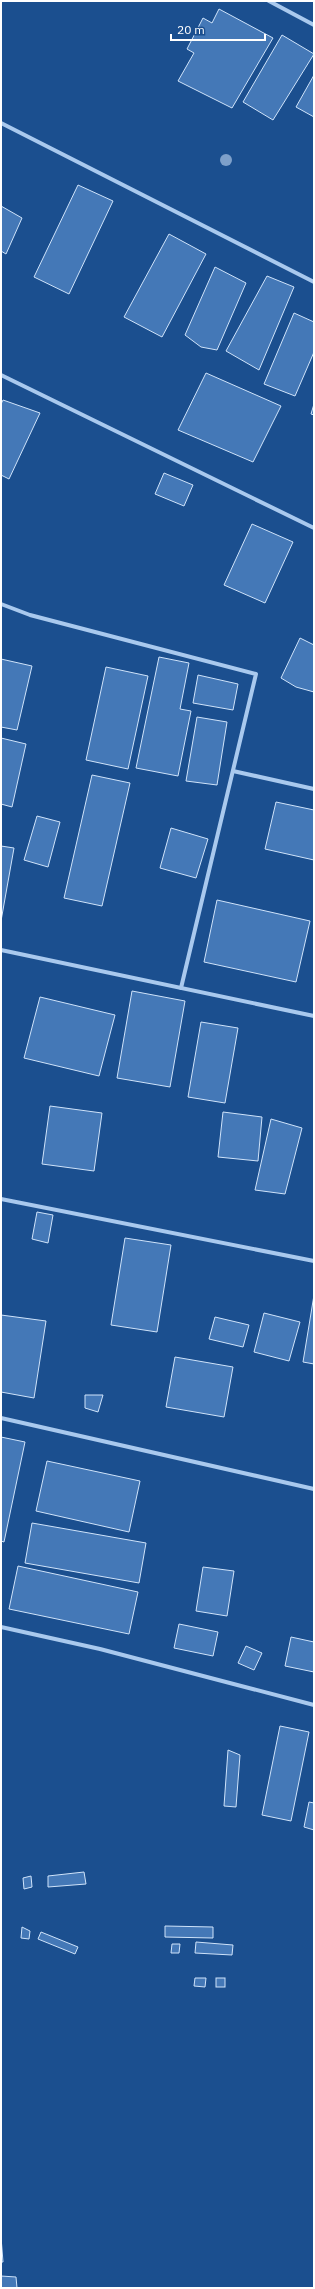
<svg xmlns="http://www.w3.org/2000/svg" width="315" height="2289" viewBox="0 0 315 2289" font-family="'IBM Plex Sans',sans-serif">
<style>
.building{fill:#4478b7;stroke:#cfe3fa}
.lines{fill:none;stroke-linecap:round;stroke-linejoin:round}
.minor{stroke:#a9c9ee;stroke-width:4}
.tree{fill:#7ea0ca}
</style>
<rect width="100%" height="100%" fill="#1b4f8f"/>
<g class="building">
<path d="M 219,9 L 273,38 L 232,108 L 178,81 L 194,53 L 187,49 L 203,18 L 212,23 Z"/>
<path d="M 282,35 L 314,54 L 273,120 L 243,102 Z"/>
<path d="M 314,75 L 314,117 L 296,107 Z"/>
<path d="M 78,185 L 113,201 L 69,294 L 34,277 Z"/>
<path d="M 1,206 L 22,218 L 6,254 L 1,251 Z"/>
<path d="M 169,234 L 206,254 L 162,337 L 124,317 Z"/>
<path d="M 215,267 L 246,283 L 217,350 L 201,347 L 185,335 Z"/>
<path d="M 267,276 L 294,287 L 259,370 L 226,351 Z"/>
<path d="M 294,313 L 314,322 L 314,352 L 295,396 L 264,384 Z"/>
<path d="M 206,373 L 281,406 L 253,462 L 178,430 Z"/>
<path d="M 3,400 L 40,413 L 9,479 L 1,475 L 1,404 Z"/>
<path d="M 314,404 L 314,415 L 311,414 Z"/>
<path d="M 164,473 L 193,485 L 184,506 L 155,494 Z"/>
<path d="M 252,524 L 293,542 L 265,603 L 224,585 Z"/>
<path d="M 300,638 L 314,645 L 314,692 L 296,687 L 281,678 Z"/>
<path d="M 159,657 L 189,663 L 180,709 L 191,711 L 178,776 L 136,768 Z"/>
<path d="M 1,659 L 32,666 L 17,730 L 1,727 Z"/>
<path d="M 106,667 L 148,676 L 128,769 L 86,760 Z"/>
<path d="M 198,675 L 238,684 L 233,710 L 193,703 Z"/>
<path d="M 197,717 L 227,722 L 217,785 L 186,781 Z"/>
<path d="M 1,738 L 26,744 L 12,807 L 1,804 Z"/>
<path d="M 92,775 L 130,783 L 102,906 L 64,898 Z"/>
<path d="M 276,802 L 314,810 L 314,860 L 265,849 Z"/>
<path d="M 37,816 L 60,822 L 48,867 L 24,860 Z"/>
<path d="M 171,828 L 208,839 L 196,878 L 160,868 Z"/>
<path d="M 1,846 L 14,848 L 1,921 Z"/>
<path d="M 217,900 L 310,921 L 296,982 L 204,962 Z"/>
<path d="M 132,991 L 185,1001 L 170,1087 L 117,1078 Z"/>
<path d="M 40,997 L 115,1015 L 99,1076 L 24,1058 Z"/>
<path d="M 201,1022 L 238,1028 L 225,1103 L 188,1097 Z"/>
<path d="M 50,1106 L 102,1113 L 94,1171 L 42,1164 Z"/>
<path d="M 223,1112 L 262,1117 L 258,1161 L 218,1157 Z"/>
<path d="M 271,1119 L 302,1128 L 285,1194 L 255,1190 Z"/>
<path d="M 37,1212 L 53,1215 L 48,1243 L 32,1239 Z"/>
<path d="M 125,1238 L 171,1245 L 157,1332 L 111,1325 Z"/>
<path d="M 314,1295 L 314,1364 L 303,1362 Z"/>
<path d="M 264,1313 L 300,1322 L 289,1361 L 254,1352 Z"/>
<path d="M 1,1315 L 46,1321 L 34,1398 L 1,1392 Z"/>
<path d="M 215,1317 L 249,1325 L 243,1347 L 209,1339 Z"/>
<path d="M 175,1357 L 233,1367 L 224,1417 L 166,1407 Z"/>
<path d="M 85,1395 L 103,1395 L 98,1412 L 85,1408 Z"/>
<path d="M 1,1437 L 25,1442 L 4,1542 L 1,1541 Z"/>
<path d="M 47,1461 L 140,1481 L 129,1532 L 36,1511 Z"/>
<path d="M 32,1523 L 146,1543 L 139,1583 L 25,1563 Z"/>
<path d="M 18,1566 L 138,1592 L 129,1634 L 9,1609 Z"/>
<path d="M 203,1567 L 234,1571 L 227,1616 L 196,1611 Z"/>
<path d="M 179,1624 L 218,1632 L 213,1656 L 174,1648 Z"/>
<path d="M 291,1637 L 314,1642 L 314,1672 L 285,1666 Z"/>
<path d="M 246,1646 L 262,1653 L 254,1670 L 238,1663 Z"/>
<path d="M 280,1726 L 309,1732 L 291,1821 L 262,1815 Z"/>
<path d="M 228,1750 L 240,1755 L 236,1807 L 224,1806 Z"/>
<path d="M 309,1802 L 314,1803 L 314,1830 L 304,1827 Z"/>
<path d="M 84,1872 L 86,1884 L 48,1887 L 48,1876 Z"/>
<path d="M 31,1876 L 32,1887 L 24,1889 L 23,1878 Z"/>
<path d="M 165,1926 L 213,1927 L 213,1938 L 165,1937 Z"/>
<path d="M 22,1927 L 30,1931 L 29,1939 L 21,1938 Z"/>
<path d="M 41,1932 L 78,1947 L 75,1954 L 38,1939 Z"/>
<path d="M 196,1942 L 233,1945 L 232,1955 L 195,1953 Z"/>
<path d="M 172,1944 L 180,1944 L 179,1953 L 171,1953 Z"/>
<path d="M 195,1978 L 206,1978 L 205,1987 L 194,1986 Z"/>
<rect x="216" y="1978" width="9" height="9"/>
<path d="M 1,2237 L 3,2262 L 1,2262 Z"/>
<path d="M 1,2276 L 16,2277 L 17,2288 L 1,2288 Z"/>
</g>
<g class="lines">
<g class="minor">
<path d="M 269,1 L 314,25"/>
<path d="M 1,123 L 314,282"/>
<path d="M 1,375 L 314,528"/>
<path d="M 1,604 L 30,615 L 256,674 L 181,988"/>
<path d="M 233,771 L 314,789"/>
<path d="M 1,950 L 314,1016"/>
<path d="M 1,1199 L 314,1261"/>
<path d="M 1,1418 L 314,1489"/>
<path d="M 1,1627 L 100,1649 L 314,1705"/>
</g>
</g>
<circle class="tree" cx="226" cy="160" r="6"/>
<rect width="315" height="2289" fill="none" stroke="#ffffff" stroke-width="4"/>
<path d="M171 34v6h94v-6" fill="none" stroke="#ffffff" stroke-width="2"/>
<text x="177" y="34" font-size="12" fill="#ffffff" stroke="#1b4f8f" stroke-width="3" paint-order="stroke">20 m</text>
</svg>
